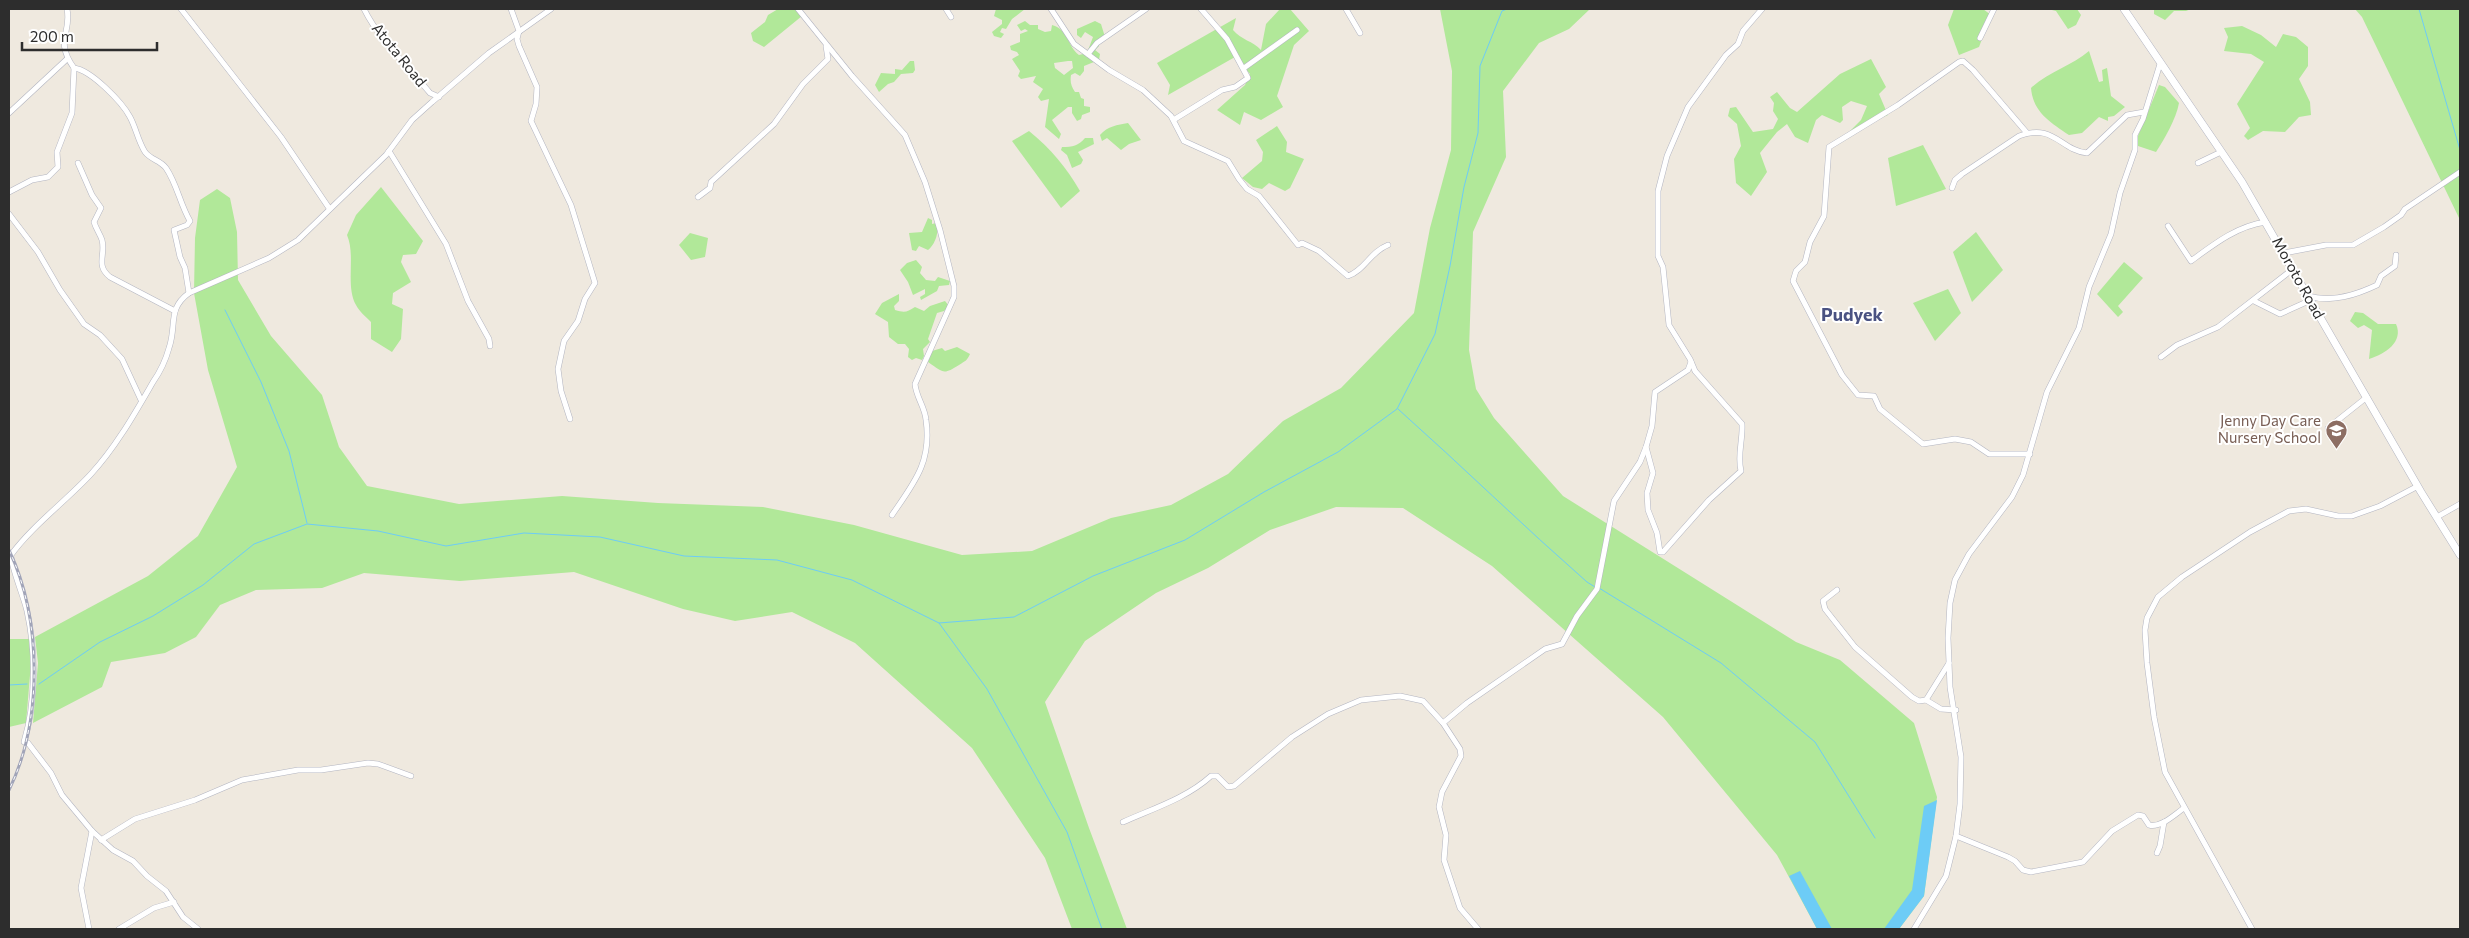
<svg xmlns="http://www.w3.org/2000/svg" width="2469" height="938" viewBox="0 0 2469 938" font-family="Commissioner,sans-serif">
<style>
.green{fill:#b1e899;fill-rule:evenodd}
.water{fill:#6dccf6}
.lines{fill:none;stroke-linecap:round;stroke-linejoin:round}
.stream{stroke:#6dccf6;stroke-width:1}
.minor-casing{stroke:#b3b5c1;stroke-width:6}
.secondary-casing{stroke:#b3b5c1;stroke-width:8}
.minor{stroke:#fff;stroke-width:5}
.secondary{stroke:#fff;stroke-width:7}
.rail-casing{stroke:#a1a4b8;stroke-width:3}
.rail{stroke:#fff;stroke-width:1;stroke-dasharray:4;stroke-linecap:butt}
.labels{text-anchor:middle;stroke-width:4;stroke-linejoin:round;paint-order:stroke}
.street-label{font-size:15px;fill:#2d2d2d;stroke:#fff}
.education-label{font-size:15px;fill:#785e54;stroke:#fff;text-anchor:end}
.quarter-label{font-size:18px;font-weight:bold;fill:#4a5282;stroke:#fff}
</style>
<rect width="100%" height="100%" fill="#efe9df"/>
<g class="green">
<path d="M 778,9 L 797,9 L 802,16 L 764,47 L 753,41 L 751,33 L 765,22 L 768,15 Z"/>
<path d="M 996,9 L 1025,9 L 1012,19 L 1006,29 L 1002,28 L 1000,32 L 1004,34 L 1001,38 L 994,36 L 992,32 L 1002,24 L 1002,20 L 994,16 Z"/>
<path d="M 1280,9 L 1290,9 L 1309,31 L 1294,45 L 1277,96 L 1283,107 L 1261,120 L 1244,112 L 1240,125 L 1217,110 L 1245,85 L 1250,74 L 1235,57 L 1168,95 L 1170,85 L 1157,63 L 1236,18 L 1233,30 C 1241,40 1253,41 1261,50 L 1266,24 Z"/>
<path d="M 1440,9 L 1590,9 L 1569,29 L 1539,43 L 1503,91 L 1506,157 L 1473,232 L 1469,350 L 1476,389 L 1494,418 L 1563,496 L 1796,642 L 1840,660 L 1914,723 L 1937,797 L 1924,896 L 1899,929 L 1817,929 L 1777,855 L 1663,717 L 1492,566 L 1403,508 L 1336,507 L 1270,530 L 1208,568 L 1156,593 L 1085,641 L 1045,702 L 1089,828 L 1127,929 L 1072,929 L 1045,858 L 972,748 L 855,643 L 792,612 L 735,621 L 683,609 L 574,572 L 460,581 L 364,573 L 322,588 L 256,590 L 220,605 L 196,637 L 165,653 L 111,662 L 102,687 L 33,723 L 38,663 L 35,637 L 148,576 L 198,536 L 237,467 L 208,370 L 194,293 L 195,238 L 200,200 L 217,189 L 230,198 L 237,232 L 238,280 L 271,336 L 322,395 L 339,447 L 367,486 L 459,504 L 562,496 L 658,503 L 763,507 L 854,525 L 962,555 L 1032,551 L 1111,518 L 1171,505 L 1228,474 L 1283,421 L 1341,388 L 1414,313 L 1430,228 L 1451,150 L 1452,71 Z"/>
<path d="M 1954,9 L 1983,9 L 1991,15 L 1979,47 L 1959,55 L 1948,25 Z"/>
<path d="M 2048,9 L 2077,9 L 2081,15 L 2076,25 L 2068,29 L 2056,11 Z"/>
<path d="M 2154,9 L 2191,9 L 2186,11 L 2174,11 L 2165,20 L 2154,14 Z"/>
<path d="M 2355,9 L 2460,9 L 2460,220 L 2362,17 Z"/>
<path d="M 1025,21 L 1030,25 L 1038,25 L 1038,29 L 1045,32 L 1051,31 L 1052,25 C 1069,30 1067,46 1079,55 L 1087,53 L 1093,37 L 1085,32 L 1081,38 L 1077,35 L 1077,29 L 1095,21 L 1101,24 L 1105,37 L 1099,40 L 1099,46 L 1095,50 L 1100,54 L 1099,60 L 1084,66 L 1084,71 L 1080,76 L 1075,73 L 1071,75 C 1070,82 1071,86 1075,92 L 1079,92 L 1081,98 L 1084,99 L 1084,106 L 1090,107 L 1090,112 L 1082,115 L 1081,119 L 1077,121 L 1072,113 L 1072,107 L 1068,107 L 1052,120 L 1061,134 L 1059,139 L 1045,127 L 1049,99 L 1041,101 L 1038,97 L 1043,89 L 1033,82 L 1036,76 L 1021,79 L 1018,76 L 1020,71 L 1012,59 L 1019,55 L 1017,52 L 1011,50 L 1010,46 L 1020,42 L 1020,34 L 1028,31 L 1025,29 L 1021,31 L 1017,25 ZM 1068,61 L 1072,61 L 1073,68 L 1064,75 L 1055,68 L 1054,63 Z"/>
<path d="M 2242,26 L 2261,35 L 2276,47 L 2283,34 L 2296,37 L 2308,47 L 2308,66 L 2299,79 L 2310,102 L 2311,115 L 2299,117 L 2285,132 L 2263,131 L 2248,140 L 2244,136 L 2250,128 L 2237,104 L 2264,62 L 2251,54 L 2224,51 L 2228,37 L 2224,28 Z"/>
<path d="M 2089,51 L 2099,82 L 2103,81 L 2102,70 L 2107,68 L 2111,96 L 2125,107 L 2114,116 L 2108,117 L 2108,121 L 2099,117 L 2082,133 L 2069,135 C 2050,122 2033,112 2031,88 C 2049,71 2072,66 2089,51 Z"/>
<path d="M 1871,59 L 1886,87 L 1879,94 L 1888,115 L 1850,131 L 1861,120 L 1867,106 L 1851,101 L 1842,107 L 1843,120 L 1840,123 L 1822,115 L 1816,120 L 1808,143 L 1795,137 L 1787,124 L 1777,132 L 1760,153 L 1767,172 L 1751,196 L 1736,183 L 1734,159 L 1741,146 L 1737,124 L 1728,116 L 1730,108 L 1736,107 L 1753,132 L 1773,129 L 1778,119 L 1773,111 L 1774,103 L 1770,97 L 1777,92 L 1790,108 L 1797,112 L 1840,74 Z"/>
<path d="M 910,61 L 914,61 L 915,70 L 913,73 L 901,74 L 894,82 L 888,84 L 879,92 L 875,85 L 881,73 L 895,74 L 895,69 L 902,70 Z"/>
<path d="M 2159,85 L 2165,87 L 2179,103 C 2176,119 2165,138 2156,152 L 2138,146 L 2138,136 Z"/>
<path d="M 1128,123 L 1141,140 L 1129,144 L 1121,150 L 1107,138 L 1102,141 L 1100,135 C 1108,126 1117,125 1128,123 Z"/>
<path d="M 1277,126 L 1287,142 L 1286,152 L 1304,159 L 1290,188 L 1285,191 L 1269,183 L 1262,189 L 1253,187 L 1242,178 L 1262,161 L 1263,152 L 1256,140 Z"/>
<path d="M 1029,131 C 1051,149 1066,167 1080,191 L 1061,208 L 1012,141 Z"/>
<path d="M 1085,138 L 1093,138 L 1094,144 L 1078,152 L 1083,160 L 1081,164 L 1072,168 L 1067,155 L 1061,150 L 1062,147 C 1073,147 1078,146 1085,138 Z"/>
<path d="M 1923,145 L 1946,189 L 1896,206 L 1888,158 Z"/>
<path d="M 381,187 L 423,241 L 416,254 L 403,255 L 401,262 L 411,282 L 393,293 L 392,304 L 403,309 L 401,339 L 392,352 L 371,339 L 371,322 C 366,317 359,311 356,305 C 345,285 356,256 347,235 L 356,215 Z"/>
<path d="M 928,218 L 932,220 L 932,224 L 936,223 C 940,231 935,245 928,250 L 919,246 L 916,251 L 912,250 L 909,233 L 922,232 Z"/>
<path d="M 1976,232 L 2003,270 L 1972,302 L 1953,252 Z"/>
<path d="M 690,233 L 708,238 L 705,257 L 691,260 L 679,245 Z"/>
<path d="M 916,260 L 922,267 L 920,273 L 926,280 L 935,281 L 938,277 L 950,281 L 949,285 L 939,286 L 937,291 L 921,300 L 920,297 L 925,294 L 925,289 L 913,295 L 908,282 L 900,270 L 907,263 Z"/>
<path d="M 2124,262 L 2143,278 L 2118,306 L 2123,312 L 2118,317 L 2097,294 Z"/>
<path d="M 1948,289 L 1961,313 L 1935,341 L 1913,303 Z"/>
<path d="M 899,294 L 899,301 L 894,306 L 895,310 C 905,313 907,312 915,307 L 924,311 L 930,306 L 945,301 L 949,306 L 944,311 L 937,313 L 928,339 L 930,342 L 923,349 L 924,356 L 922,360 L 916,358 L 912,360 L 908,357 L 909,349 L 905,344 L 898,344 L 889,337 L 888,322 L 875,314 L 882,303 Z"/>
<path d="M 2355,312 L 2363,313 L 2378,324 L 2396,324 C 2404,342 2385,354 2369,359 L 2372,330 L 2364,325 L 2358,328 L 2350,321 Z"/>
<path d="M 957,347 L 970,354 C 967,361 965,361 959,365 C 943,375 944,373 928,362 L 932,351 L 942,348 L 945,351 Z"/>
<path d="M 9,639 L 29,639 L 31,663 L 26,723 L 9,727 Z"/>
</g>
<g class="water">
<path d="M 1937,800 L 1924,896 L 1899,929 L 1884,929 L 1912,890 L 1924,806 Z"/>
<path d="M 1800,871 L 1832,929 L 1817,929 L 1789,876 Z"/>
</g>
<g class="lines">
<g class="stream">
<path d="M 2419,9 L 2460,150"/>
<path d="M 225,310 L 261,382 L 289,451 L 307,523"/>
<path d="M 1398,409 C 1462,466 1523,526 1587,582 L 1595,587"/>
<path d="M 1599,588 L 1721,663 L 1815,742 L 1875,838"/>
<path d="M 939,623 L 987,689 L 1067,832 L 1102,929"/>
<path d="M 39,684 L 100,642 L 153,616 L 203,585 L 254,544 L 307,524 L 378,531 L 446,546 L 524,533 L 600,537 L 684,556 L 777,560 L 852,580 L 939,623 L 1014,617 L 1093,576 L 1185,540 L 1264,492 L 1338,452 L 1397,409 L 1435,334 L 1450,266 L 1464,187 L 1478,133 L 1480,66 L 1502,11 L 1507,9"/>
<path d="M 9,685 L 27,684"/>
</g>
<defs>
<g id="minor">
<path d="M 67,9 C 72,33 54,40 74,68 C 91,70 122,102 130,117 C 136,128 138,141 145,152 C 151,160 160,160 166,168 C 177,184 180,204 190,221 L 187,225 L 174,230 L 180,257 L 185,268 L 189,293"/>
<path d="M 181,9 L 281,137 L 329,208"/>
<path d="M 364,9 C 380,41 407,65 430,93 L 439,97"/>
<path d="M 511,9 L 519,31 L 517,39 L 519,46 L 537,87 L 536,104 L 531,121 L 571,205 L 595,283 L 585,299 L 578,321 L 564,341 L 558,369 L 561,391 L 570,419"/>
<path d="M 798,9 L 852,76 L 905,135 L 925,182 L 940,230 L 954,286 L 954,297 L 915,384 C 916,397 925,407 926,420 C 932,462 914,483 892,515"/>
<path d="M 946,9 L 951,17"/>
<path d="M 1051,9 L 1074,44 L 1109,70 L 1143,90 L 1171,116 L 1184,141 L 1228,161 L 1239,179 L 1247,189 L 1259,196 L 1298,245 L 1302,243 L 1319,251 L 1348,276 C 1365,270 1370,252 1388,245"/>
<path d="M 1346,9 L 1360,33"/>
<path d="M 1980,38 L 1994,9"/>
<path d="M 1088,54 L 1097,43 L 1146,9"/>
<path d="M 1244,68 L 1297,30"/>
<path d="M 9,113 L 67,59"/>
<path d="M 1175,119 L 1222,90 L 1235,87 L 1248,78 L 1227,39 L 1201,9"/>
<path d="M 2027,133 L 1973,70 L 1963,61 L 1959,62 L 1898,105 L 1829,147 L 1824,216 L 1810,242 L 1805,262 L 1796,271 L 1793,281 L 1842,375 L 1858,395 L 1874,396 L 1880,409 L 1923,444 L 1955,439 L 1971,442 L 1989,454 L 2030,454"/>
<path d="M 389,151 L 446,244 L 468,301 L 489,339 L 490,346"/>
<path d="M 78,163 L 92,195 L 101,208 L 94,222 C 96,229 100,234 102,240 C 106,255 95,265 110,277 L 175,311"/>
<path d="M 2198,163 L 2221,152"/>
<path d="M 1952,188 L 1955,180 L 1962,174 L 2019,136 C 2054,123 2060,150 2087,153 L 2127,115 L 2144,112"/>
<path d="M 9,192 L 32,180 L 48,177 L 58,167 L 57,152 L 72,113 L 74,68"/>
<path d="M 698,197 L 710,188 L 711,182 L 774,124 L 803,84 L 828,59 L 826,46"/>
<path d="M 9,214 L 38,252 L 60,290 L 84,324 L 100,335 L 122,359 L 141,400"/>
<path d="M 2168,226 L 2191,261 C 2214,244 2237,226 2266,222"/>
<path d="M 2284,253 L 2326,245 L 2353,245 L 2384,227 L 2401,215 L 2405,209 L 2460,172"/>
<path d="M 2308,296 C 2332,303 2356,295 2377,285 L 2381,276 L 2395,266 L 2396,255"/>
<path d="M 2254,301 L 2280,314 L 2311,300"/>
<path d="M 2161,357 L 2177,345 L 2218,327 L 2293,269"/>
<path d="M 2328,428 L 2367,397"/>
<path d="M 1646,447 L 1653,473 L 1647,493 L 1648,510 L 1657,533 L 1660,552 L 1663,552 L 1709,500 L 1741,471 C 1737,455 1743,440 1742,424 L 1695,371 L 1690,359 L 1669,325 L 1663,267 L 1658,256 L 1658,191 L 1667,156 L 1688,107 L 1726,55 L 1738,44 L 1743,31 L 1762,9"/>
<path d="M 2437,517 L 2460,504"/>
<path d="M 1837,590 L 1823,601 L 1825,609 L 1855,647 L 1912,697 L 1919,701 L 1926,700 L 1949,663"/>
<path d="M 1926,700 L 1941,709 L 1956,710"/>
<path d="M 1443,723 L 1467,703 L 1545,649 L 1562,644 L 1577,616 L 1597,589 L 1614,501 L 1640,462 L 1646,447 L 1652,426 L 1655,392 L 1688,370 L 1691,362"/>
<path d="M 1123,822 C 1152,809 1187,798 1211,776 L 1217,776 L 1228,787 L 1234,786 L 1292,737 L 1328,714 L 1361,700 L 1400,696 L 1423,701 L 1443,723 L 1460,749 L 1461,756 L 1442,792 L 1439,807 L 1446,835 L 1444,860 L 1460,908 L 1478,929"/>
<path d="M 1956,836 L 2008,857 L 2015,861 L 2023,870 L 2031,872 L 2083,862 L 2112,831 L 2138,815 L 2143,816 L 2149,825 C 2161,828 2174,815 2184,808"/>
<path d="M 101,840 L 135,819 L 195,800 L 242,780 L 298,770 L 321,770 L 368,763 L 378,764 L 411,776"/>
<path d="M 2157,853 L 2160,846 L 2164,822"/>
<path d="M 89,929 L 81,888 L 92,831"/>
<path d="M 119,929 L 154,908 L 174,902"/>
<path d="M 198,929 L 183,917 L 166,891 L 147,876 L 133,861 L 113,850 L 92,831 L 62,795 L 51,773 L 28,743 L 24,742 C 36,702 36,652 27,611 C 24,597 11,567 11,555 C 31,527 67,500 91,474 C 116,447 135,413 153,382 C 160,372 166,359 169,348 C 177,325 167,309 189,293 L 269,258 L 298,240 L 386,155 L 412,120 L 432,102 L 489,53 L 551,9"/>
<path d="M 1914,929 L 1946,876 L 1956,836 L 1960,804 L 1961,757 L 1950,687 L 1948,638 L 1950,603 L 1955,580 L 1969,554 L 2012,497 L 2023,475 L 2047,392 L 2079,328 L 2089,287 L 2111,234 L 2120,193 L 2135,150 L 2135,135 L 2143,119 L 2160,64"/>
<path d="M 2252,929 L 2165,772 L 2154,717 L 2147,663 L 2145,630 L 2147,618 L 2158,597 L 2182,577 L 2250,532 L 2289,511 L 2306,509 L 2338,516 L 2352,516 L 2380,506 L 2418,486"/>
</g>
<path id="secondary" d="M 2124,9 L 2242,182 L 2421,492 L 2460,555"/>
</defs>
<use href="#minor" class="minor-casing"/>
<use href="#secondary" class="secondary-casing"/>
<use href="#minor" class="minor"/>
<use href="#secondary" class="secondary"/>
<defs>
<path id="rail" d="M 9,550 C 42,619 43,721 9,790"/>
</defs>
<use href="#rail" class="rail-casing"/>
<use href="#rail" class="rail"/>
</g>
<defs>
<symbol id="school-pin" viewBox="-11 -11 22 30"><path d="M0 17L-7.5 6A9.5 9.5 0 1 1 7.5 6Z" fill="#8d6e63" stroke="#fff"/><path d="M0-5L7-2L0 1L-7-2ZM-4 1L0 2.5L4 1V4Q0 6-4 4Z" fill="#fff"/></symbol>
</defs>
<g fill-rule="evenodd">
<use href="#school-pin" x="2324" y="418" width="25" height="34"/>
</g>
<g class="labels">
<g class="street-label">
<text transform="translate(399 55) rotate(51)" y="5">Atota Road</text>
<text transform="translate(2298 278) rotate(61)" y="5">Moroto Road</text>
</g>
<g class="education-label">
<text x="2321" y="426">Jenny Day Care<tspan x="2321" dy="17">Nursery School</tspan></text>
</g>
<g class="quarter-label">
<text x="1852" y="321">Pudyek</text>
</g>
</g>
<rect width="2469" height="938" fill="none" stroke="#2d2d2d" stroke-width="20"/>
<path d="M22 42v8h135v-8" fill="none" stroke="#2d2d2d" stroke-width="2.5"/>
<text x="30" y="42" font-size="15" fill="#2d2d2d" stroke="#ffffff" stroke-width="4" paint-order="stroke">200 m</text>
</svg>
